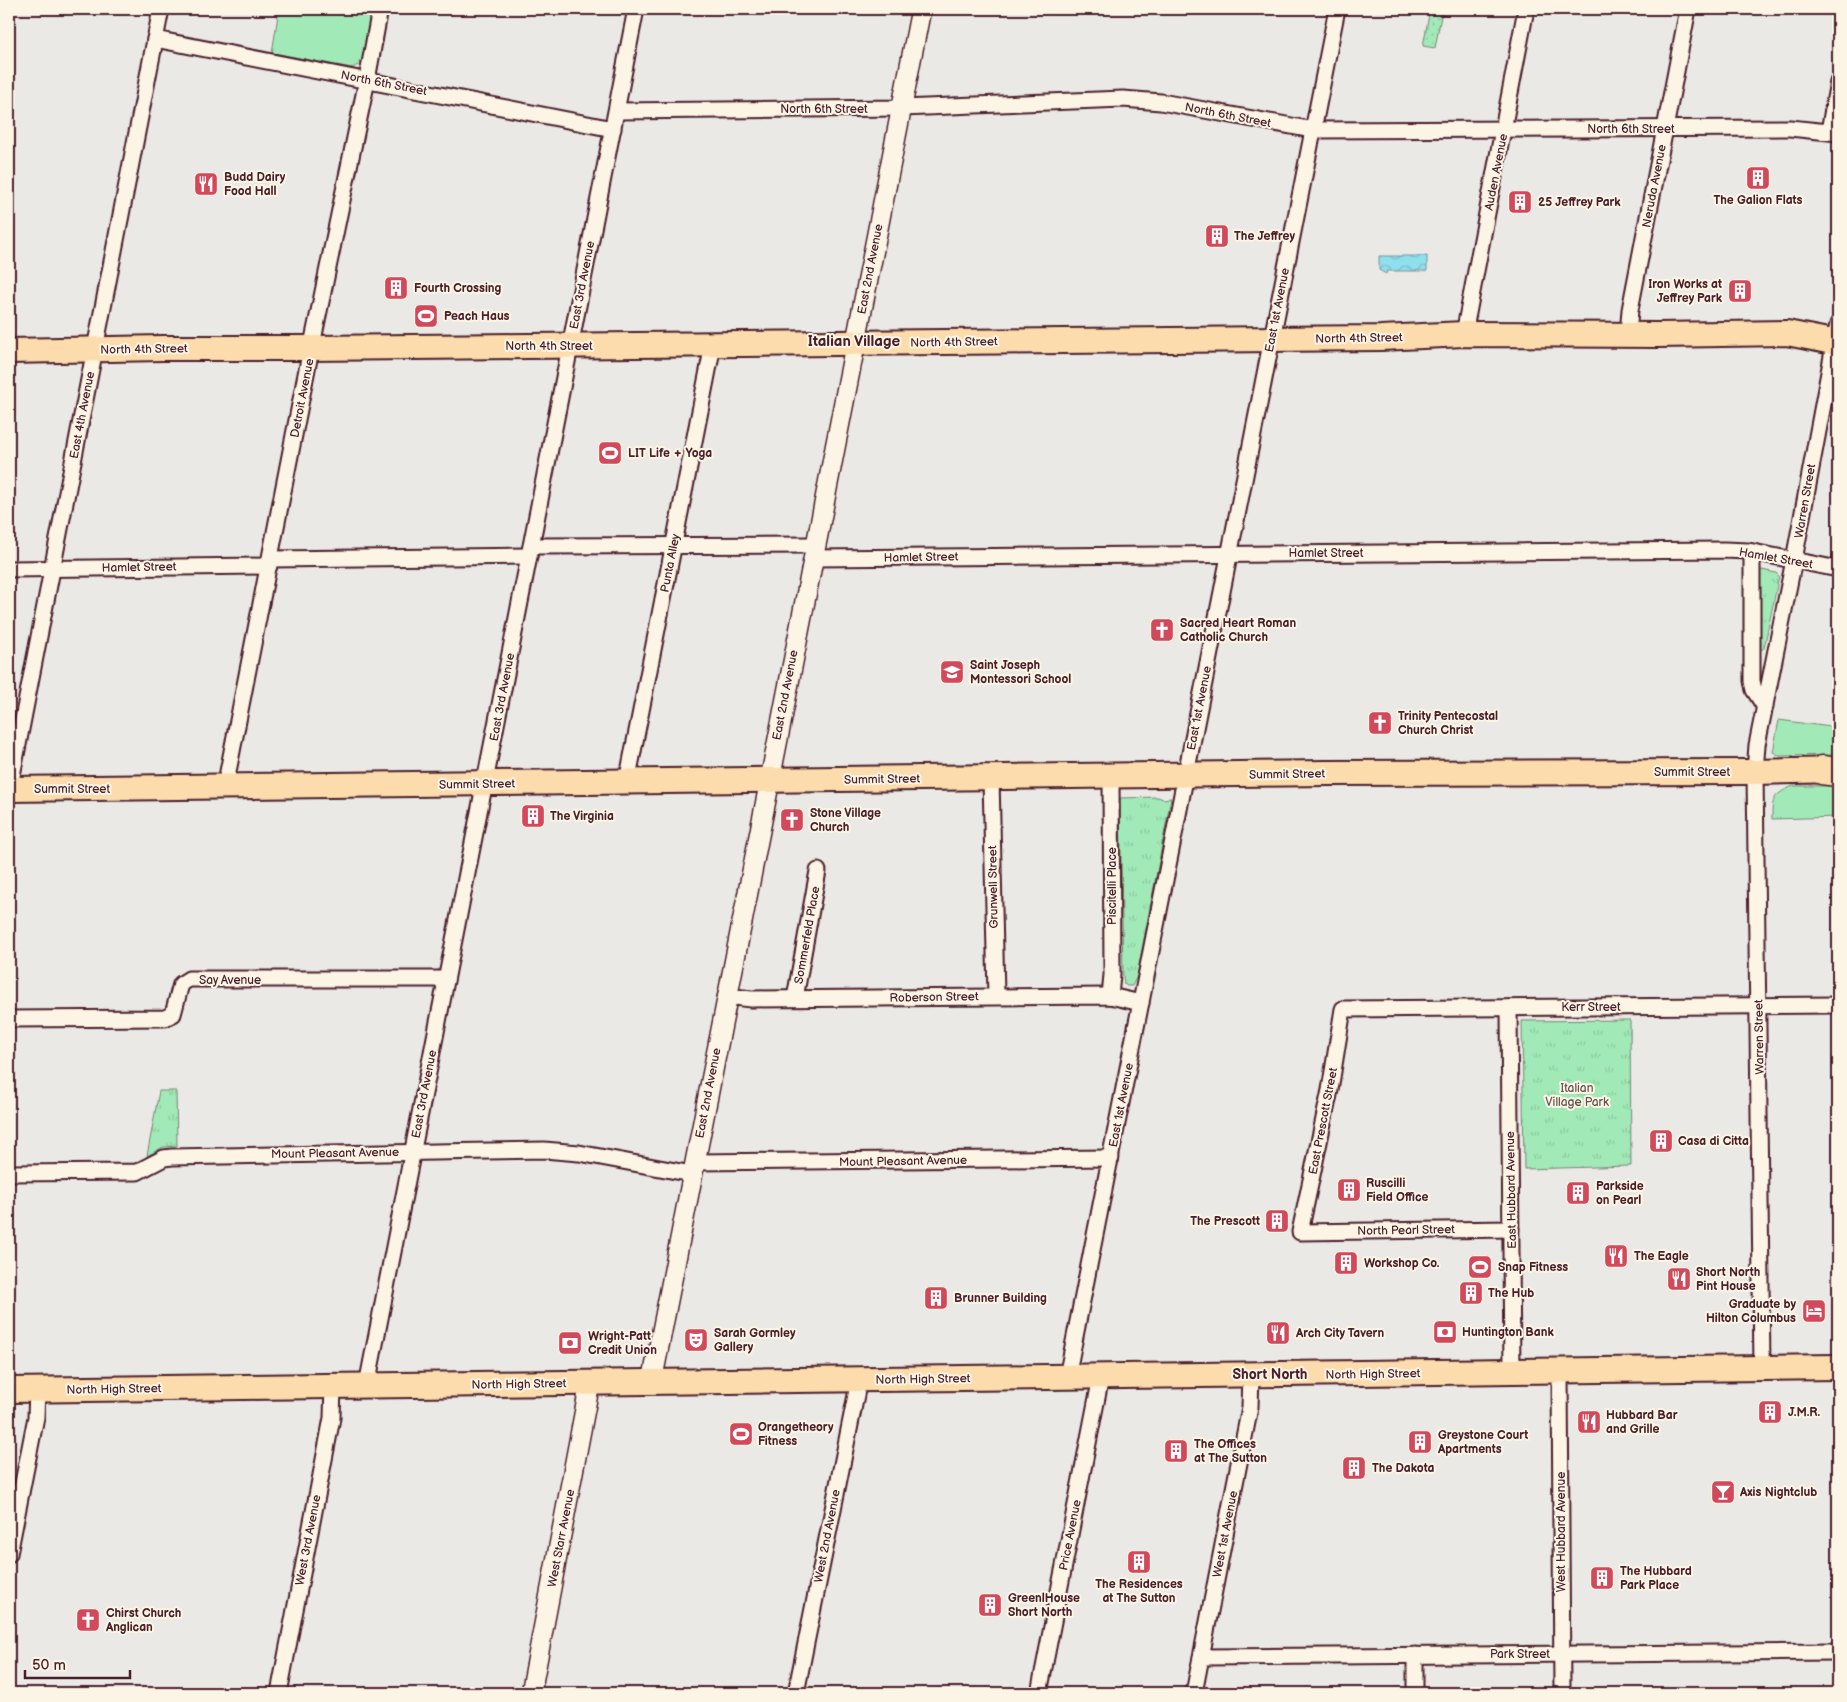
<svg xmlns="http://www.w3.org/2000/svg" width="1847" height="1702" viewBox="0 0 1847 1702" font-family="'Balsamiq Sans',sans-serif">
<style>
.grass{fill:#a1eab8;stroke:#768472}
.park{fill:url(#park-tufts);stroke:#768472}
.garden{fill:url(#garden-dots);stroke:#768472}
.water{fill:url(#water-waves);stroke:#74929f}
.lines{fill:none;stroke-linecap:round;stroke-linejoin:round}
.minor-casing{stroke:#4a1f2b;stroke-width:19}
.tertiary-casing{stroke:#4a1f2b;stroke-width:22}
.primary-casing{stroke:#4a1f2b;stroke-width:28}
.motorway-casing{stroke:#4a1f2b;stroke-width:31}
.minor{stroke:#fcf5e5;stroke-width:15}
.tertiary{stroke:#fcf5e5;stroke-width:19}
.primary{stroke:#fcdcac;stroke-width:24}
.motorway{stroke:#fcdcac;stroke-width:28}
.labels{text-anchor:middle;stroke-width:4;stroke-linejoin:round;paint-order:stroke}
.street-label{font-size:12px;fill:#4a1f2b;stroke:#fcf5e5}
.poi-label{font-size:12px;font-weight:bold;fill:#4a1f2b;stroke:#fcf5e5;text-anchor:start}
.park-label{font-size:12px;fill:#60524e;stroke:#fcf5e5}
.neighbourhood-label{font-size:14px;font-weight:bold;fill:#4a1f2b;stroke:#fcf5e5}
.quarter-label{font-size:15px;font-weight:bold;fill:#4a1f2b;stroke:#fcf5e5}
</style>
<defs>
<pattern id="park-tufts" width="24" height="20" patternUnits="userSpaceOnUse" patternTransform="scale(1.25)"><rect width="24" height="20" fill="#a1eab8"/><path d="M3 7l-1-3M5 7V3M7 7l1-3M15 17l-1-3M17 17v-4M19 17l1-3" fill="none" stroke="#8cc89e"/></pattern>
<pattern id="garden-dots" width="8" height="8" patternUnits="userSpaceOnUse" patternTransform="scale(1.25)"><rect width="8" height="8" fill="#a1eab8"/><path d="M2 2h.1M6 6h.1" fill="none" stroke="#8cc89e" stroke-width="1.8" stroke-linecap="round"/></pattern>
<pattern id="water-waves" width="16" height="10" patternUnits="userSpaceOnUse" patternTransform="scale(1.25)"><rect width="16" height="10" fill="#90dfec"/><path d="M0 5q4-4 8 0t8 0" fill="none" stroke="#7ebfcb"/></pattern>
</defs>
<rect width="100%" height="100%" fill="#ebe9e5"/>
<filter id="ink" filterUnits="userSpaceOnUse"><feTurbulence type="fractalNoise" baseFrequency=".02" numOctaves="2"/><feDisplacementMap in="SourceGraphic" scale="10" xChannelSelector="R" yChannelSelector="G"/><feConvolveMatrix kernelMatrix="1 2 1 2 8 2 1 2 1" color-interpolation-filters="sRGB"/></filter>
<g filter="url(#ink)">
<g class="grass">
<path d="M 279,9 L 373,9 L 362,60 L 358,65 L 352,68 L 272,53 Z"/>
<path d="M 1779,720 L 1838,728 L 1838,755 L 1780,756 L 1773,752 Z"/>
<path d="M 1793,786 L 1838,786 L 1838,817 L 1772,819 C 1772,798 1773,795 1793,786 Z"/>
</g>
<g class="park">
<path d="M 1762,570 L 1776,573 L 1779,576 L 1764,648 L 1761,650 L 1759,650 L 1759,571 Z"/>
<path d="M 1158,797 L 1163,799 L 1171,798 L 1137,976 L 1132,986 L 1127,986 L 1124,984 L 1123,975 L 1120,798 Z"/>
<path d="M 1630,1020 L 1631,1166 L 1524,1169 L 1522,1021 Z"/>
<path d="M 159,1091 L 176,1091 L 177,1146 L 163,1147 L 147,1156 Z"/>
</g>
<path class="garden" d="M 1430,9 L 1442,11 L 1435,48 L 1423,46 Z"/>
<path class="water" d="M 1379,256 L 1427,256 L 1427,271 L 1387,271 L 1386,274 L 1379,270 Z"/>
<g class="lines">
<defs>
<g id="minor">
<path d="M 155,39 L 613,129"/>
<path d="M 617,111 L 902,108 L 1123,99 L 1161,102 L 1313,130 L 1790,128 L 1838,133"/>
<path d="M 1829,131 L 1838,82"/>
<path d="M 1464,334 L 1526,9"/>
<path d="M 1628,335 L 1630,310 L 1688,9"/>
<path d="M 531,546 L 815,545"/>
<path d="M 1752,552 L 1752,681 L 1754,690 L 1765,707"/>
<path d="M 813,558 L 1724,550 L 1748,551 L 1838,569"/>
<path d="M 270,559 L 529,556"/>
<path d="M 9,569 L 269,566"/>
<path d="M 991,778 L 996,996"/>
<path d="M 627,782 L 713,345"/>
<path d="M 225,787 L 307,369 L 367,80 L 380,9"/>
<path d="M 9,791 L 161,9"/>
<path d="M 726,996 L 751,999 L 1110,996 L 1141,1003"/>
<path d="M 1110,996 L 1112,975 L 1111,776"/>
<path d="M 795,998 L 818,871"/>
<path d="M 1509,1008 L 1512,1372"/>
<path d="M 9,1019 L 165,1018 L 173,1014 L 181,984 L 189,979 L 446,979"/>
<path d="M 694,1162 L 1111,1158"/>
<path d="M 9,1173 L 137,1172 L 164,1158 L 172,1157 L 544,1150 L 579,1153 L 692,1174"/>
<path d="M 1511,1229 L 1300,1232 L 1330,1090 L 1343,1009 L 1838,1005"/>
<path d="M 1762,1368 L 1755,772 L 1757,745 L 1794,560 L 1838,324"/>
<path d="M 1560,1371 L 1562,1693"/>
<path d="M 1067,1377 L 1337,9"/>
<path d="M 367,1385 L 636,9"/>
<path d="M 9,1554 L 36,1417 L 37,1390"/>
<path d="M 1415,1655 L 1415,1693"/>
<path d="M 1201,1657 L 1838,1652"/>
<path d="M 279,1693 L 332,1418 L 333,1386"/>
<path d="M 796,1693 L 859,1380"/>
<path d="M 1039,1693 L 1101,1377"/>
<path d="M 1194,1693 L 1250,1407 L 1251,1375"/>
</g>
<g id="tertiary">
<path d="M 652,1382 L 921,9"/>
<path d="M 531,1693 L 590,1383"/>
</g>
<g id="primary">
<path d="M 9,351 L 162,348 L 311,348 L 1381,338 L 1464,334 L 1658,335 L 1787,333 L 1838,343"/>
<path d="M 9,789 L 1326,773 L 1755,772 L 1838,770"/>
<path d="M 9,1390 L 1838,1367"/>
</g>
<path id="motorway" d="M 1822,770 L 1838,772"/>
</defs>
<use href="#minor" class="minor-casing"/>
<use href="#tertiary" class="tertiary-casing"/>
<use href="#primary" class="primary-casing"/>
<use href="#motorway" class="motorway-casing"/>
<use href="#minor" class="minor"/>
<use href="#tertiary" class="tertiary"/>
<use href="#primary" class="primary"/>
<use href="#motorway" class="motorway"/>
</g>
</g>
<defs>
<symbol id="building-square" viewBox="-11 -11 22 22"><rect x="-9" y="-9" width="18" height="18" rx="4" fill="#d1495b" stroke="#fcf5e5"/><path d="M-4-6H4V6H1V3H-1V6H-4ZM-2.5-4.3h1.7v1.8h-1.7ZM.8-4.3h1.7v1.8H.8ZM-2.5-1h1.7V.8h-1.7ZM.8-1h1.7V.8H.8Z" fill="#fff"/></symbol>
<symbol id="restaurant-square" viewBox="-11 -11 22 22"><rect x="-9" y="-9" width="18" height="18" rx="4" fill="#d1495b" stroke="#fcf5e5"/><path d="M-5-6h1v4h1v-4h1v4h1v-4h1v5L-1.5 .5V6h-2V.5L-5-1ZM5-6V6H3V1.5H1.5Q1.5-4 5-6Z" fill="#fff"/></symbol>
<symbol id="stadium-square" viewBox="-11 -11 22 22"><rect x="-9" y="-9" width="18" height="18" rx="4" fill="#d1495b" stroke="#fcf5e5"/><path d="M0-5a6.5 5 0 1 0 0 10a6.5 5 0 1 0 0-10ZM-3.5-1.8h7v3.6h-7Z" fill="#fff"/></symbol>
<symbol id="church-square" viewBox="-11 -11 22 22"><rect x="-9" y="-9" width="18" height="18" rx="4" fill="#d1495b" stroke="#fcf5e5"/><path d="M-1.2-6h2.4v3.5h3.3v2.4h-3.3V6h-2.4V-.1h-3.3v-2.4h3.3Z" fill="#fff"/></symbol>
<symbol id="school-square" viewBox="-11 -11 22 22"><rect x="-9" y="-9" width="18" height="18" rx="4" fill="#d1495b" stroke="#fcf5e5"/><path d="M0-5L7-2L0 1L-7-2ZM-4 1L0 2.5L4 1V4Q0 6-4 4Z" fill="#fff"/></symbol>
<symbol id="hotel-square" viewBox="-11 -11 22 22"><rect x="-9" y="-9" width="18" height="18" rx="4" fill="#d1495b" stroke="#fcf5e5"/><path d="M-6-4.5h1.5V1H6V5H4.5V3h-9V5H-6ZM-4 0a1.8 1.8 0 1 1 3.6 0ZM.5 0V-2.5h3Q6-2.5 6 0Z" fill="#fff"/></symbol>
<symbol id="bank-square" viewBox="-11 -11 22 22"><rect x="-9" y="-9" width="18" height="18" rx="4" fill="#d1495b" stroke="#fcf5e5"/><path d="M-6-4H6V4H-6ZM0-2.3a2.3 2.3 0 1 0 0 4.6a2.3 2.3 0 1 0 0-4.6Z" fill="#fff"/></symbol>
<symbol id="theatre-square" viewBox="-11 -11 22 22"><rect x="-9" y="-9" width="18" height="18" rx="4" fill="#d1495b" stroke="#fcf5e5"/><path d="M-5-5.5Q0-4 5-5.5V0Q5 5 0 6Q-5 5-5 0ZM-3.3-2.5H-1v1.5H-3.3ZM1-2.5H3.3v1.5H1ZM-2.8 1Q0 5.5 2.8 1Z" fill="#fff"/></symbol>
<symbol id="bar-square" viewBox="-11 -11 22 22"><rect x="-9" y="-9" width="18" height="18" rx="4" fill="#d1495b" stroke="#fcf5e5"/><path d="M-6-5H6L.8 .8V4.5H3.5V6h-7V4.5H-.8V.8Z" fill="#fff"/></symbol>
</defs>
<g fill-rule="evenodd">
<use href="#building-square" x="1744" y="164" width="28" height="28"/>
<use href="#restaurant-square" x="192" y="170" width="28" height="28"/>
<use href="#building-square" x="1506" y="188" width="28" height="28"/>
<use href="#building-square" x="1203" y="222" width="28" height="28"/>
<use href="#building-square" x="382" y="274" width="28" height="28"/>
<use href="#building-square" x="1726" y="277" width="28" height="28"/>
<use href="#stadium-square" x="412" y="302" width="28" height="28"/>
<use href="#stadium-square" x="596" y="439" width="28" height="28"/>
<use href="#church-square" x="1148" y="616" width="28" height="28"/>
<use href="#school-square" x="938" y="658" width="28" height="28"/>
<use href="#church-square" x="1366" y="709" width="28" height="28"/>
<use href="#building-square" x="519" y="802" width="28" height="28"/>
<use href="#church-square" x="778" y="806" width="28" height="28"/>
<use href="#building-square" x="1647" y="1127" width="28" height="28"/>
<use href="#building-square" x="1335" y="1176" width="28" height="28"/>
<use href="#building-square" x="1564" y="1179" width="28" height="28"/>
<use href="#building-square" x="1263" y="1207" width="28" height="28"/>
<use href="#restaurant-square" x="1602" y="1242" width="28" height="28"/>
<use href="#building-square" x="1332" y="1249" width="28" height="28"/>
<use href="#stadium-square" x="1466" y="1253" width="28" height="28"/>
<use href="#restaurant-square" x="1665" y="1265" width="28" height="28"/>
<use href="#building-square" x="1457" y="1279" width="28" height="28"/>
<use href="#building-square" x="922" y="1284" width="28" height="28"/>
<use href="#hotel-square" x="1800" y="1297" width="28" height="28"/>
<use href="#bank-square" x="1431" y="1318" width="28" height="28"/>
<use href="#restaurant-square" x="1264" y="1319" width="28" height="28"/>
<use href="#theatre-square" x="682" y="1326" width="28" height="28"/>
<use href="#bank-square" x="556" y="1329" width="28" height="28"/>
<use href="#building-square" x="1756" y="1398" width="28" height="28"/>
<use href="#restaurant-square" x="1575" y="1408" width="28" height="28"/>
<use href="#stadium-square" x="727" y="1420" width="28" height="28"/>
<use href="#building-square" x="1406" y="1428" width="28" height="28"/>
<use href="#building-square" x="1162" y="1437" width="28" height="28"/>
<use href="#building-square" x="1340" y="1454" width="28" height="28"/>
<use href="#bar-square" x="1709" y="1478" width="28" height="28"/>
<use href="#building-square" x="1125" y="1548" width="28" height="28"/>
<use href="#building-square" x="1588" y="1564" width="28" height="28"/>
<use href="#building-square" x="976" y="1591" width="28" height="28"/>
<use href="#church-square" x="74" y="1606" width="28" height="28"/>
</g>
<g class="labels">
<g class="street-label">
<text transform="translate(384 83) rotate(11)" y="4">North 6th Street</text>
<text x="824" y="113">North 6th Street</text>
<text transform="translate(1228 115) rotate(11)" y="4">North 6th Street</text>
<text x="1631" y="133">North 6th Street</text>
<text transform="translate(1496 172) rotate(-79)" y="4">Auden Avenue</text>
<text transform="translate(1654 186) rotate(-79)" y="4">Neruda Avenue</text>
<text transform="translate(870 269) rotate(-79)" y="4">East 2nd Avenue</text>
<text transform="translate(582 285) rotate(-79)" y="4">East 3rd Avenue</text>
<text transform="translate(1277 310) rotate(-79)" y="4">East 1st Avenue</text>
<text transform="translate(1359 338) rotate(-1)" y="4">North 4th Street</text>
<text transform="translate(954 342) rotate(-1)" y="4">North 4th Street</text>
<text x="549" y="350">North 4th Street</text>
<text transform="translate(144 349) rotate(-1)" y="4">North 4th Street</text>
<text transform="translate(302 398) rotate(-79)" y="4">Detroit Avenue</text>
<text transform="translate(82 415) rotate(-79)" y="4">East 4th Avenue</text>
<text transform="translate(1805 501) rotate(-80)" y="4">Warren Street</text>
<text x="1326" y="557">Hamlet Street</text>
<text transform="translate(921 557) rotate(-1)" y="4">Hamlet Street</text>
<text transform="translate(1776 558) rotate(10)" y="4">Hamlet Street</text>
<text transform="translate(670 563) rotate(-79)" y="4">Punta Alley</text>
<text transform="translate(139 567) rotate(-1)" y="4">Hamlet Street</text>
<text transform="translate(785 695) rotate(-79)" y="4">East 2nd Avenue</text>
<text transform="translate(502 697) rotate(-79)" y="4">East 3rd Avenue</text>
<text transform="translate(1199 708) rotate(-79)" y="4">East 1st Avenue</text>
<text x="1692" y="776">Summit Street</text>
<text transform="translate(1287 774) rotate(-1)" y="4">Summit Street</text>
<text transform="translate(882 779) rotate(-1)" y="4">Summit Street</text>
<text transform="translate(477 784) rotate(-1)" y="4">Summit Street</text>
<text x="72" y="793">Summit Street</text>
<text transform="translate(1112 886) rotate(-90)" y="4">Piscitelli Place</text>
<text transform="translate(993 887) rotate(-91)" y="4">Grunwell Street</text>
<text transform="translate(807 935) rotate(-80)" y="4">Sommerfeld Place</text>
<text x="230" y="984">Say Avenue</text>
<text transform="translate(934 997) rotate(-1)" y="4">Roberson Street</text>
<text x="1591" y="1011">Kerr Street</text>
<text transform="translate(1759 1037) rotate(-91)" y="4">Warren Street</text>
<text transform="translate(708 1093) rotate(-79)" y="4">East 2nd Avenue</text>
<text transform="translate(424 1094) rotate(-79)" y="4">East 3rd Avenue</text>
<text transform="translate(1121 1105) rotate(-79)" y="4">East 1st Avenue</text>
<text transform="translate(1323 1121) rotate(-79)" y="4">East Prescott Street</text>
<text transform="translate(335 1153) rotate(-1)" y="4">Mount Pleasant Avenue</text>
<text transform="translate(903 1161) rotate(-1)" y="4">Mount Pleasant Avenue</text>
<text transform="translate(1511 1190) rotate(-91)" y="4">East Hubbard Avenue</text>
<text transform="translate(1406 1230) rotate(-1)" y="4">North Pearl Street</text>
<text transform="translate(1373 1374) rotate(-1)" y="4">North High Street</text>
<text transform="translate(923 1379) rotate(-1)" y="4">North High Street</text>
<text transform="translate(519 1384) rotate(-1)" y="4">North High Street</text>
<text transform="translate(114 1389) rotate(-1)" y="4">North High Street</text>
<text transform="translate(1561 1532) rotate(-90)" y="4">West Hubbard Avenue</text>
<text transform="translate(1225 1534) rotate(-79)" y="4">West 1st Avenue</text>
<text transform="translate(1070 1535) rotate(-79)" y="4">Price Avenue</text>
<text transform="translate(827 1536) rotate(-79)" y="4">West 2nd Avenue</text>
<text transform="translate(561 1538) rotate(-79)" y="4">West Starr Avenue</text>
<text transform="translate(308 1540) rotate(-79)" y="4">West 3rd Avenue</text>
<text x="1520" y="1658">Park Street</text>
</g>
<g class="poi-label">
<text x="224" y="181">Budd Dairy<tspan x="224" dy="14">Food Hall</tspan></text>
<text x="1758" y="204" text-anchor="middle">The Galion Flats</text>
<text x="1538" y="206">25 Jeffrey Park</text>
<text x="1234" y="240">The Jeffrey</text>
<text x="1722" y="288" text-anchor="end">Iron Works at<tspan x="1722" dy="14">Jeffrey Park</tspan></text>
<text x="414" y="292">Fourth Crossing</text>
<text x="444" y="320">Peach Haus</text>
<text x="628" y="457">LIT Life + Yoga</text>
<text x="1180" y="627">Sacred Heart Roman<tspan x="1180" dy="14">Catholic Church</tspan></text>
<text x="970" y="669">Saint Joseph<tspan x="970" dy="14">Montessori School</tspan></text>
<text x="1398" y="720">Trinity Pentecostal<tspan x="1398" dy="14">Church Christ</tspan></text>
<text x="810" y="817">Stone Village<tspan x="810" dy="14">Church</tspan></text>
<text x="550" y="820">The Virginia</text>
<text x="1678" y="1145">Casa di Citta</text>
<text x="1366" y="1187">Ruscilli<tspan x="1366" dy="14">Field Office</tspan></text>
<text x="1596" y="1190">Parkside<tspan x="1596" dy="14">on Pearl</tspan></text>
<text x="1260" y="1225" text-anchor="end">The Prescott</text>
<text x="1634" y="1260">The Eagle</text>
<text x="1364" y="1267">Workshop Co.</text>
<text x="1498" y="1271">Snap Fitness</text>
<text x="1696" y="1276">Short North<tspan x="1696" dy="14">Pint House</tspan></text>
<text x="1488" y="1297">The Hub</text>
<text x="954" y="1302">Brunner Building</text>
<text x="1796" y="1308" text-anchor="end">Graduate by<tspan x="1796" dy="14">Hilton Columbus</tspan></text>
<text x="1462" y="1336">Huntington Bank</text>
<text x="714" y="1337">Sarah Gormley<tspan x="714" dy="14">Gallery</tspan></text>
<text x="1296" y="1337">Arch City Tavern</text>
<text x="588" y="1340">Wright-Patt<tspan x="588" dy="14">Credit Union</tspan></text>
<text x="1788" y="1416">J.M.R.</text>
<text x="1606" y="1419">Hubbard Bar<tspan x="1606" dy="14">and Grille</tspan></text>
<text x="758" y="1431">Orangetheory<tspan x="758" dy="14">Fitness</tspan></text>
<text x="1438" y="1439">Greystone Court<tspan x="1438" dy="14">Apartments</tspan></text>
<text x="1194" y="1448">The Offices<tspan x="1194" dy="14">at The Sutton</tspan></text>
<text x="1372" y="1472">The Dakota</text>
<text x="1740" y="1496">Axis Nightclub</text>
<text x="1620" y="1575">The Hubbard<tspan x="1620" dy="14">Park Place</tspan></text>
<text x="1139" y="1588" text-anchor="middle">The Residences<tspan x="1139" dy="14">at The Sutton</tspan></text>
<text x="1008" y="1602">Green|House<tspan x="1008" dy="14">Short North</tspan></text>
<text x="106" y="1617">Chirst Church<tspan x="106" dy="14">Anglican</tspan></text>
</g>
<g class="park-label">
<text x="1577" y="1092">Italian<tspan x="1577" dy="14">Village Park</tspan></text>
</g>
<g class="neighbourhood-label">
<text x="1270" y="1379">Short North</text>
</g>
<g class="quarter-label">
<text x="854" y="346">Italian Village</text>
</g>
</g>
<rect width="1847" height="1702" fill="none" stroke="#fcf5e5" stroke-width="30"/>
<rect x="15" y="15" width="1817" height="1672" fill="none" stroke="#4a1f2b" stroke-width="2" filter="url(#ink)"/>
<path d="M25 1670v8h105v-8" fill="none" stroke="#4a1f2b" stroke-width="2.5"/>
<text x="32" y="1670" font-size="15" fill="#4a1f2b" stroke="#fcf5e5" stroke-width="4" paint-order="stroke">50 m</text>
</svg>
